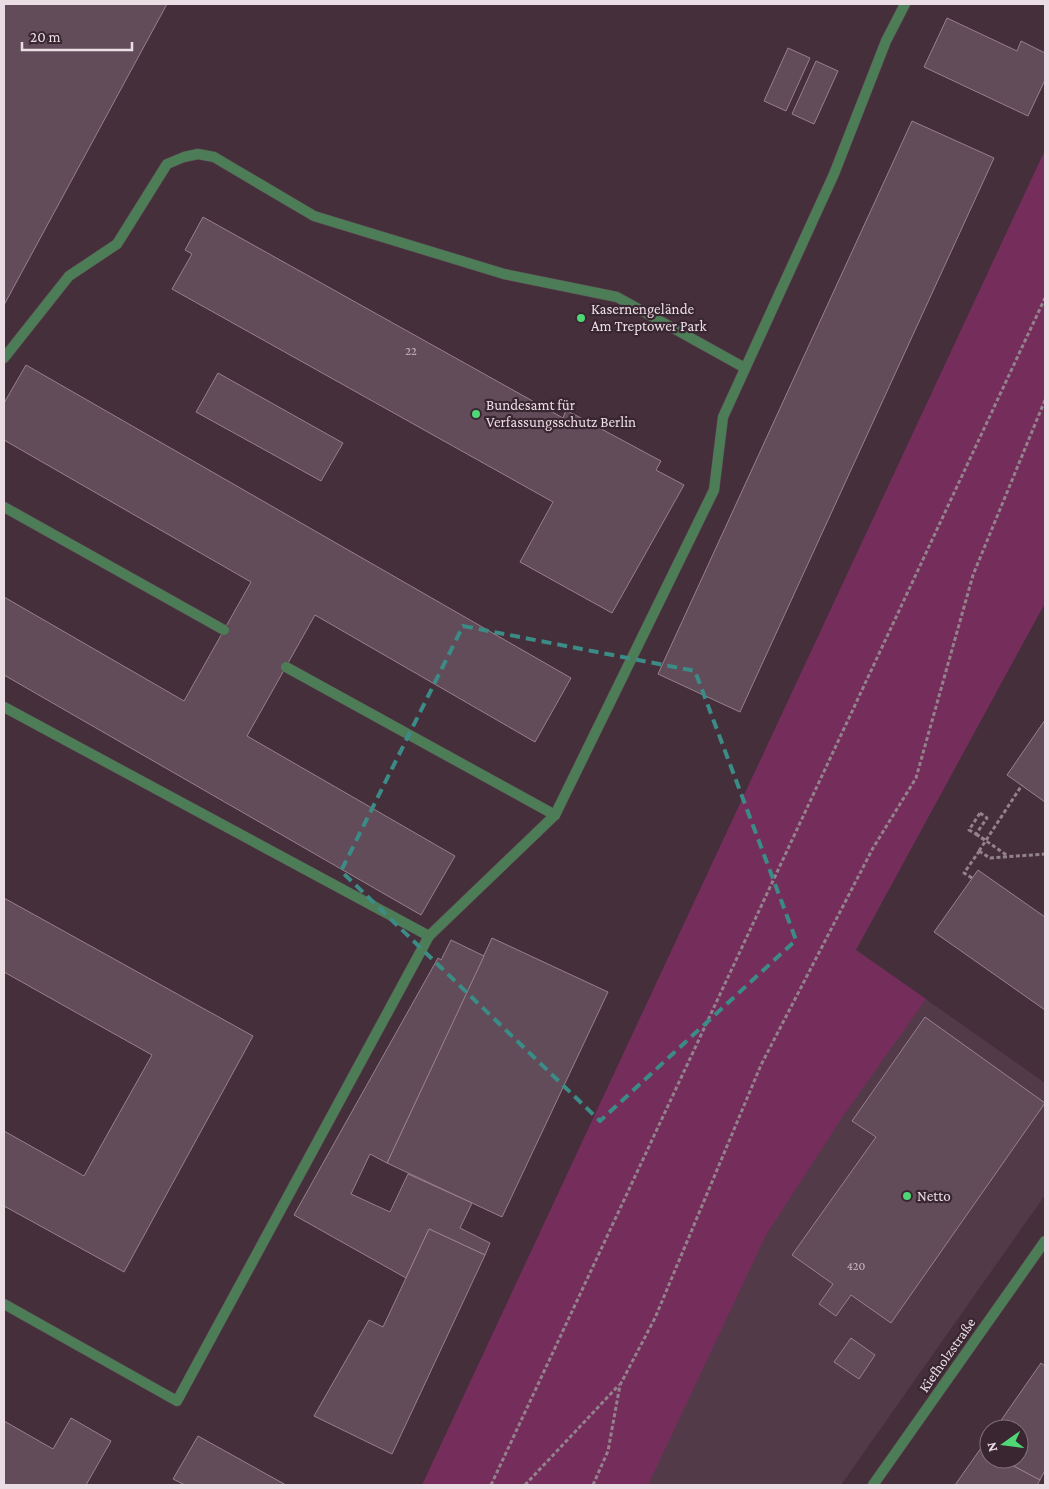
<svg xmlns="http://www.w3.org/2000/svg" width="1049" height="1489" viewBox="0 0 1049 1489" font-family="'Crimson Pro',serif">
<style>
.built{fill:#533a48}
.green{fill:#752e5c}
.building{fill:#624c59;stroke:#98808d}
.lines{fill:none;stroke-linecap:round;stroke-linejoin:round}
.service-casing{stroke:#5f4b56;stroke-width:11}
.minor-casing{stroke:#5f4b56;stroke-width:11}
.path{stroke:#93828c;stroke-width:3;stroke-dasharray:4 2.5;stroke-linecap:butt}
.service{stroke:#4c7d56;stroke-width:10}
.minor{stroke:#4c7d56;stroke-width:10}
.path-bridge{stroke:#93828c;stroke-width:3;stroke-dasharray:4 2.5;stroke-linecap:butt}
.marked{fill:none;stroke:#3b8b86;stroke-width:4;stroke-dasharray:10 6;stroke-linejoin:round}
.poi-dot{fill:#4fd675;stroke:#392631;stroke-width:2}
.labels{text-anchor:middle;stroke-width:4.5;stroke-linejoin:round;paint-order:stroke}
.number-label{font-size:12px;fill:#c8b9c1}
.poi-label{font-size:15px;fill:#eadde4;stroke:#392631;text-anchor:start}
.street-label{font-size:15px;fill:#eadde4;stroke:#392631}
</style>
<rect width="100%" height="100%" fill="#442f3b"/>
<path class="built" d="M 856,950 L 1045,1083 L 1045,1195 L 841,1485 L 611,1485 Z"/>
<path class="green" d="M 1045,150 L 1045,603 L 856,950 L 926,999 L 843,1116 L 766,1235 L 648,1485 L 422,1485 Z"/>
<g class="building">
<path d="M 4,4 L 167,4 L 4,305 Z"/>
<path d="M 947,18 L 1017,51 L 1021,41 L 1045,53 L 1045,80 L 1028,116 L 924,67 Z"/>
<path d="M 788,48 L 810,58 L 786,111 L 764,101 Z"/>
<path d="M 816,61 L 838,71 L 814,124 L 792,114 Z"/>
<path d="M 912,121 L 994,158 L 740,712 L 658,674 Z"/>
<path d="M 203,217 L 563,418 L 566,410 L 661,461 L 656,470 L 684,485 L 612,613 L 520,562 L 553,502 L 172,289 L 192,254 L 185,250 Z"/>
<path d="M 26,365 L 571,678 L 535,742 L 315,615 L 247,736 L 455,856 L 421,915 L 4,675 L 4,597 L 184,701 L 251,582 L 4,440 L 4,403 Z"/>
<path d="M 218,373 L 343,443 L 321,481 L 196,412 Z"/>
<path d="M 1045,720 L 1045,802 L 1007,775 Z"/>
<path d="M 978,870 L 1045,917 L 1045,1010 L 934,932 Z"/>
<path d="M 4,898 L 253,1036 L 124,1272 L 4,1206 L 4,1131 L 84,1176 L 152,1055 L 4,972 Z"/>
<path d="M 492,938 L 608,992 L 502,1217 L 387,1163 Z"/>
<path d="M 451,940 L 484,956 L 387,1163 L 370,1154 L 351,1194 L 390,1212 L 408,1174 L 472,1203 L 460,1228 L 490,1243 L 485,1255 L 429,1229 L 406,1278 L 294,1215 L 438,958 L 441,960 Z"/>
<path d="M 925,1017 L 1045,1103 L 891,1323 L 851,1295 L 836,1316 L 819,1304 L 833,1284 L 792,1255 L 876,1137 L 852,1121 Z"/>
<path d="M 429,1229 L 485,1255 L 392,1454 L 314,1416 L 369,1320 L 383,1327 Z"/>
<path d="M 851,1338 L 875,1355 L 859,1379 L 834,1362 Z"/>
<path d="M 1041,1363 L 1045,1366 L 1045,1470 L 1040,1480 L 1000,1459 L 1019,1459 L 1019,1429 L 995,1429 Z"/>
<path d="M 71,1418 L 111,1441 L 86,1485 L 4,1485 L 4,1421 L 53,1449 Z"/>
<path d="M 198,1436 L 286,1485 L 185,1485 L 173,1479 Z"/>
<path d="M 981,1448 L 989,1453 L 989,1459 L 1000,1459 L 1040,1480 L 1037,1485 L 955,1485 Z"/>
</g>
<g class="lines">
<defs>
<g id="service">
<path d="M 4,358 L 69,276 L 117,244 L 167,164 L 184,157 L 198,154 L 214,157 L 314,216 L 504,274 L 617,297 L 745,368"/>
<path d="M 4,507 L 224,630"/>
<path d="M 286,667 L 555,815"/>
<path d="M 4,707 L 429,936 L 555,815 L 714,490 L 723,417 L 834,174 L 886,41 L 905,4"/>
<path d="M 4,1304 L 177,1401 L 429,936"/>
</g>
<path id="minor" d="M 873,1485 L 1045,1241"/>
</defs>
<use href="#service" class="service-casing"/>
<use href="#minor" class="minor-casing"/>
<g class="path">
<path d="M 980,813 L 987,818 L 976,834 L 969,830 Z"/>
<path d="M 976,834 L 1008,856"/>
<path d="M 979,851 L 990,858 L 1045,854"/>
<path d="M 491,1485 L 1045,298"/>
<path d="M 525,1485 L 619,1385"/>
<path d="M 593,1485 L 608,1451 L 620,1385 L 655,1318 L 761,1065 L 873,848 L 916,778 L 973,575 L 1045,400"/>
</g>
<use href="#service" class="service"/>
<use href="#minor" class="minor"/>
<g class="path-bridge">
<path d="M 976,834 L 985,840"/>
<path d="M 979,851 L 1022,785"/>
<path d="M 972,878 L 964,873 L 980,850"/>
</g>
</g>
<path class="marked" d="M 463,626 L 695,671 L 796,940 L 600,1121 L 341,871 Z"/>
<g class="poi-dot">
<circle cx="581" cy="318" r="5"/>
<circle cx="476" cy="414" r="5"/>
<circle cx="907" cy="1196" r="5"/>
</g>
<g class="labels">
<g class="number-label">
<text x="411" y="355">22</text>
<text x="856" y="1270">420</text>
</g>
<g class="poi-label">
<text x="591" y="314">Kasernengelände<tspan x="591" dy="17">Am Treptower Park</tspan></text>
<text x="486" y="410">Bundesamt für<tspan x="486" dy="17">Verfassungsschutz Berlin</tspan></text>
<text x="917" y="1201">Netto</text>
</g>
<g class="street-label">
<text transform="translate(947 1355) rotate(-55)" y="5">Kiefholzstraße</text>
</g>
</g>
<rect width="1049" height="1489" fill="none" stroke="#eadde4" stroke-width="10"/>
<g transform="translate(1004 1444) rotate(256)"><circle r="24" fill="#392631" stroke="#806f79"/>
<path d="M0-4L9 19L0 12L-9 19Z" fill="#4fd675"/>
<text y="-8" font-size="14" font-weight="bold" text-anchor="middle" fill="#eadde4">N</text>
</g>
<path d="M22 42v8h110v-8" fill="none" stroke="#eadde4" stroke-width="2.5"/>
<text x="30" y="42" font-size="15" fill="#eadde4" stroke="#392631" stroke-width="4" paint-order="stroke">20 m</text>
</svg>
